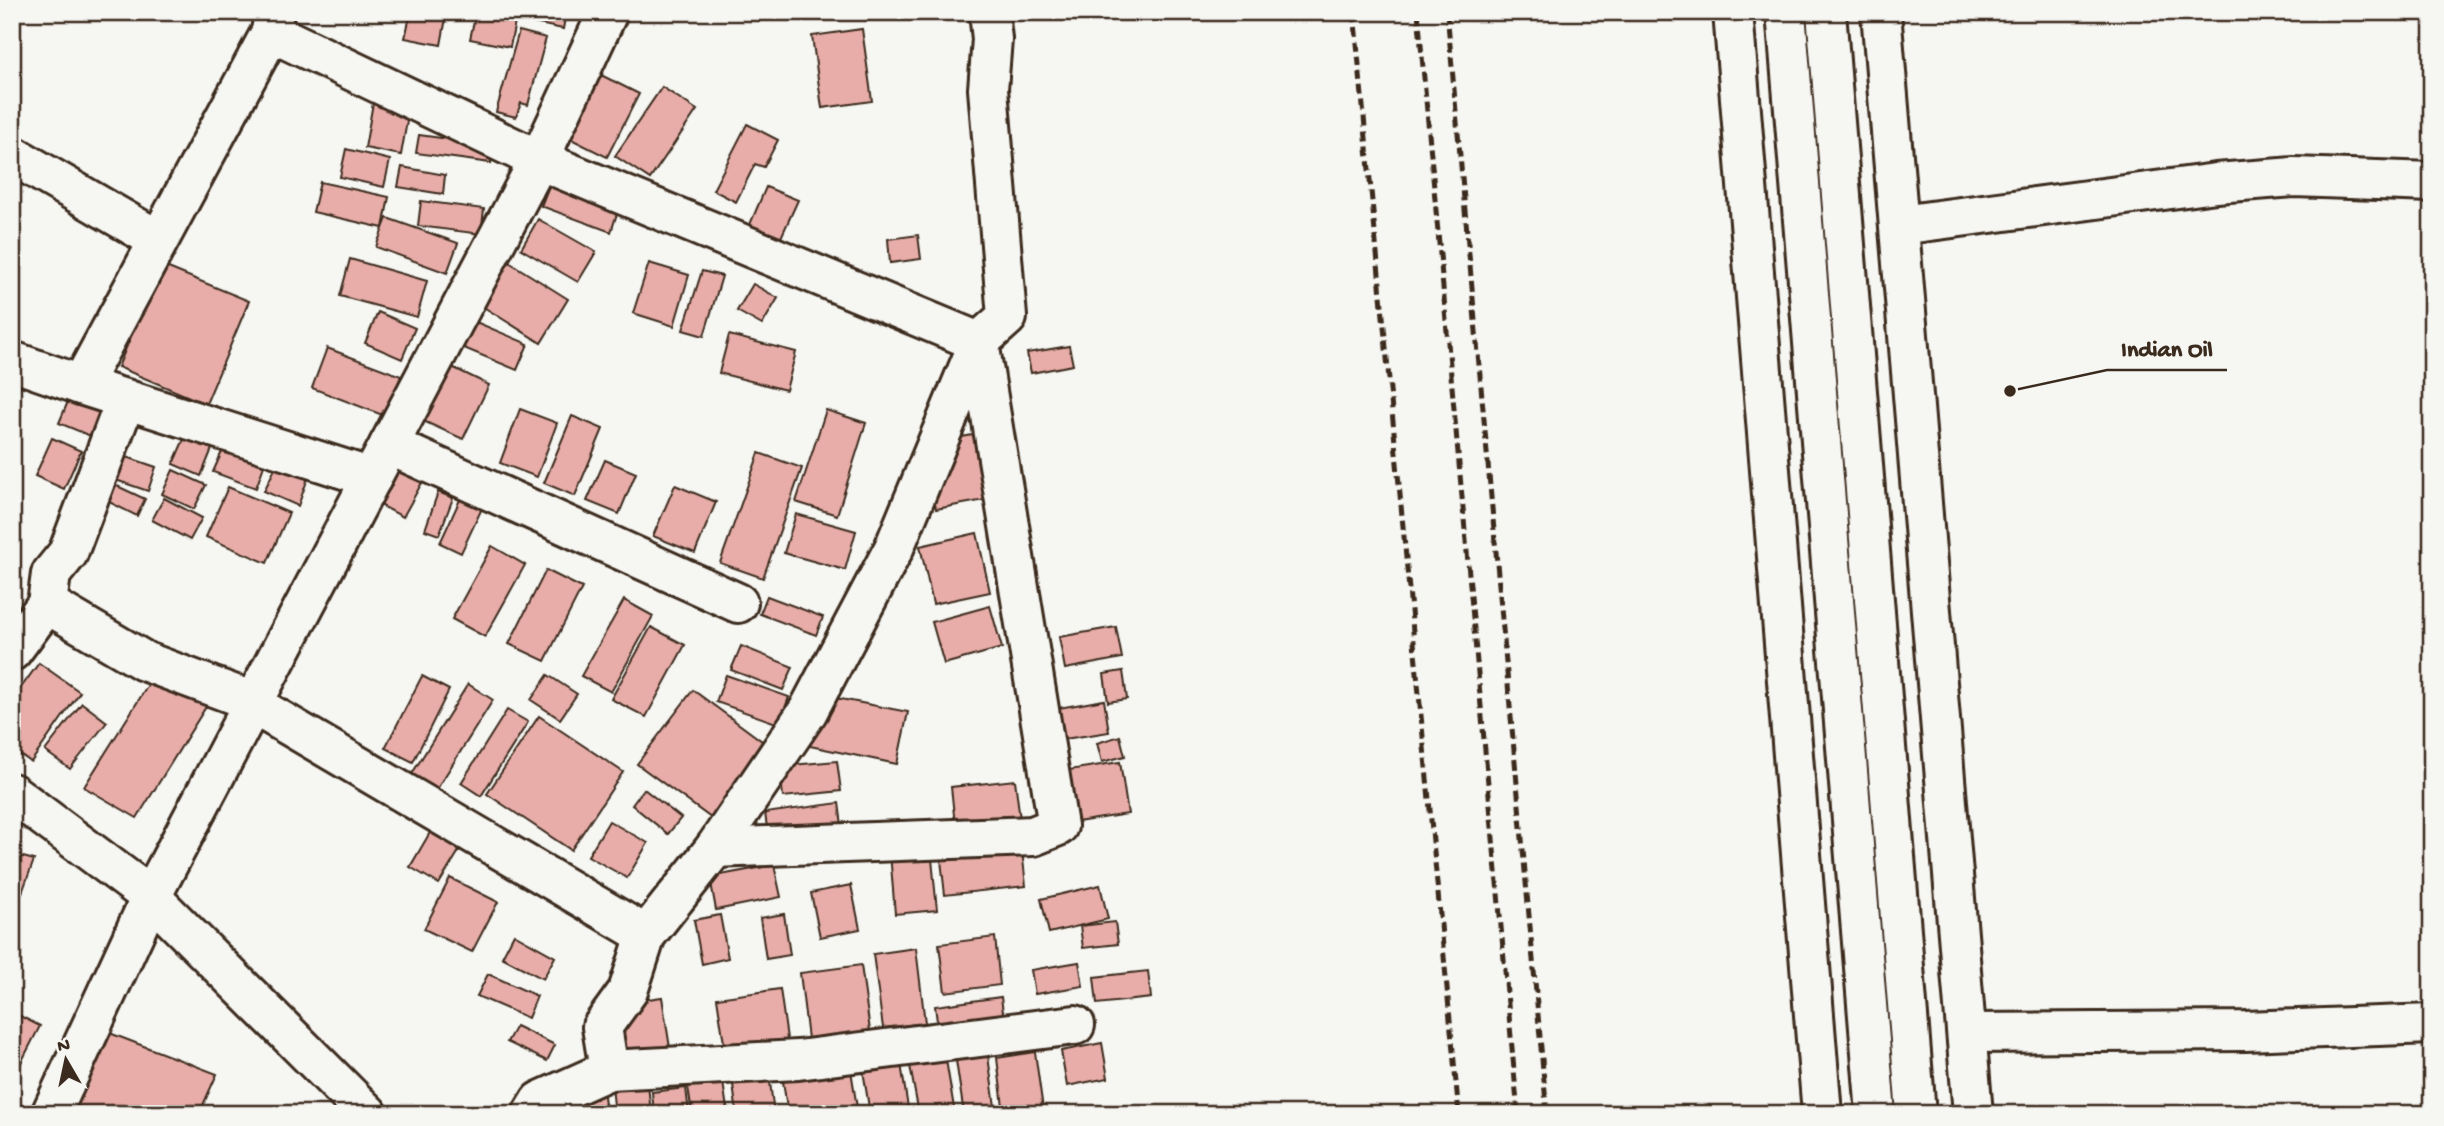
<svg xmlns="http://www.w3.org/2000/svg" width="2444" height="1126" viewBox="0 0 2444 1126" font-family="'Gochi Hand',sans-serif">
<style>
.building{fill:#e8ada8;stroke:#3b2a1e;stroke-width:2}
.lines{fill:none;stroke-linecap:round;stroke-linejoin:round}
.minor-casing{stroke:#3b2a1e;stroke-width:44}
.highway-casing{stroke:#3b2a1e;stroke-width:44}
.minor{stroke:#f6f6f2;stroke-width:38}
.highway{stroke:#f6f6f2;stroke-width:38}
.rail{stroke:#3b2a1e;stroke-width:5;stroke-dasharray:10 5;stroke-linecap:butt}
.leader{fill:none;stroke:#3b2a1e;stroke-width:2.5}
.callout-dot{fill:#3b2a1e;stroke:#f6f6f2;stroke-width:2.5}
.callout-label{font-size:24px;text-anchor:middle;font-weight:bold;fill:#3b2a1e;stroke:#f6f6f2;stroke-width:5;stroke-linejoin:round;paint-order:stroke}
</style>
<rect width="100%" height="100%" fill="#f6f6f2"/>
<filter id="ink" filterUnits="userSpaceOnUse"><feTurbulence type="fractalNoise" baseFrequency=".0143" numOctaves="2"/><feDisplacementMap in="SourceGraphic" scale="14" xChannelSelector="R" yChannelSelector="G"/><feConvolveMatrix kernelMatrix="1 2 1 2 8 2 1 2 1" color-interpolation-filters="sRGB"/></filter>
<g filter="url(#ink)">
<g class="building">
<path d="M 411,12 L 446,18 L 441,45 L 405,38 Z"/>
<path d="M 476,12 L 517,12 L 510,47 L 470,39 Z"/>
<path d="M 525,12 L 566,12 L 563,29 L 524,21 Z"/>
<path d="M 862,29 L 872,101 L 822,108 L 812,36 Z"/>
<path d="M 519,31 L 546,38 L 528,105 L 521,103 L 516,117 L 496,112 Z"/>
<path d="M 587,68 L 639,94 L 607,157 L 555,131 Z"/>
<path d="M 662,87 L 697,110 L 650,179 L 615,156 Z"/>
<path d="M 374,97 L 410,104 L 401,155 L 365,148 Z"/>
<path d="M 747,124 L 778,140 L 764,167 L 755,164 L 736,202 L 713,190 Z"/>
<path d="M 419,135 L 493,145 L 491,163 L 416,153 Z"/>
<path d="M 346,149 L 390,160 L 384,187 L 340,177 Z"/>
<path d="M 402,167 L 445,175 L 443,194 L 398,187 Z"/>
<path d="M 555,171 L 622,198 L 611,232 L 541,206 Z"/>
<path d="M 320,182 L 389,197 L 383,228 L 313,212 Z"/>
<path d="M 766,187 L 798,200 L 779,242 L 748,229 Z"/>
<path d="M 421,201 L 484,209 L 481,234 L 418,226 Z"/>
<path d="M 387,218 L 458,243 L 447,273 L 376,247 Z"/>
<path d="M 538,219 L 596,252 L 578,282 L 521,249 Z"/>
<path d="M 918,235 L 921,259 L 890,263 L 888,239 Z"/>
<path d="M 350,259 L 427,281 L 417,317 L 340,296 Z"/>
<path d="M 509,262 L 568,299 L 541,343 L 482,306 Z"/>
<path d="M 649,263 L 689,275 L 674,326 L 633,313 Z"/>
<path d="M 161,265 L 249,301 L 206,404 L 118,367 Z"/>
<path d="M 702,271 L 722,276 L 704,336 L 683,330 Z"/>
<path d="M 753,284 L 778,298 L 762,325 L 737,311 Z"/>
<path d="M 378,312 L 415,328 L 402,359 L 365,343 Z"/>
<path d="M 471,320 L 528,344 L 517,370 L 459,346 Z"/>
<path d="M 729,335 L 796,352 L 786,390 L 719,373 Z"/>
<path d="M 1069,346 L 1073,365 L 1031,373 L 1027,353 Z"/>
<path d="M 327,348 L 401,376 L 385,416 L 312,388 Z"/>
<path d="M 448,365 L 489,385 L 463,439 L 421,420 Z"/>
<path d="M 74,387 L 109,399 L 93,437 L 59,423 Z"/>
<path d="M 520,409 L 557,423 L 537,477 L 500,463 Z"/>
<path d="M 826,410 L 866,423 L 837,515 L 796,502 Z"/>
<path d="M 572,416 L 603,429 L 575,496 L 544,483 Z"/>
<path d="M 191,423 L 218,434 L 201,476 L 173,464 Z"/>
<path d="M 989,432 L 1001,497 L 936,509 L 924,444 Z"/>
<path d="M 52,438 L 81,451 L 64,489 L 35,476 Z"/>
<path d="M 228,438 L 270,449 L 256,488 L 213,472 Z"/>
<path d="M 109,451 L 156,467 L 148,491 L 101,475 Z"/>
<path d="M 283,452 L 313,464 L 298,506 L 264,491 Z"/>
<path d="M 759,453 L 802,468 L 763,578 L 720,563 Z"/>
<path d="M 384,458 L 424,479 L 403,517 L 363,496 Z"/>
<path d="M 605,460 L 636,473 L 619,514 L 587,501 Z"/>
<path d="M 173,470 L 206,485 L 194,509 L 162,494 Z"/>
<path d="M 98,477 L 145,499 L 137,516 L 91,493 Z"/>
<path d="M 675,485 L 716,502 L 695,553 L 653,536 Z"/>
<path d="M 228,487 L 289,513 L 267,563 L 206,537 Z"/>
<path d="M 438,492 L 453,498 L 439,535 L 425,530 Z"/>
<path d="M 463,493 L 484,504 L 461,553 L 440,543 Z"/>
<path d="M 164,498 L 202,518 L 190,540 L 152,520 Z"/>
<path d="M 796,514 L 856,531 L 845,570 L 784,553 Z"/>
<path d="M 977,533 L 990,592 L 933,604 L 920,546 Z"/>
<path d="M 492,546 L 525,565 L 485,637 L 452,619 Z"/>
<path d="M 546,570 L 582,588 L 545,661 L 509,644 Z"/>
<path d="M 767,596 L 823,617 L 816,635 L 760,614 Z"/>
<path d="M 624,600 L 653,616 L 611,692 L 581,676 Z"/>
<path d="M 990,606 L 1002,648 L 944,664 L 932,622 Z"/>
<path d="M 651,627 L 685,645 L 646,717 L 611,699 Z"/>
<path d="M 1116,627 L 1122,658 L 1065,669 L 1059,637 Z"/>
<path d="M 741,646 L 793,667 L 783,690 L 731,670 Z"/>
<path d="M 39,663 L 80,692 L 31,762 L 12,749 L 12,700 Z"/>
<path d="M 160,666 L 212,697 L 137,818 L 84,787 Z"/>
<path d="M 1123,671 L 1127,699 L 1108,702 L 1104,674 Z"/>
<path d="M 548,675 L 577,694 L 560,719 L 531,700 Z"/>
<path d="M 726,675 L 789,697 L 779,724 L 716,702 Z"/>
<path d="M 422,676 L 449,690 L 413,762 L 385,748 Z"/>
<path d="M 468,684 L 493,700 L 435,792 L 410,777 Z"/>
<path d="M 693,690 L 766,744 L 711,818 L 637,764 Z"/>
<path d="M 815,694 L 908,712 L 897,764 L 805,745 Z"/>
<path d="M 1104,700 L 1109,732 L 1058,740 L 1053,709 Z"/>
<path d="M 82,703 L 107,722 L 70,769 L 45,751 Z"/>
<path d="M 507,710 L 528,722 L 481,796 L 461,783 Z"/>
<path d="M 539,716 L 623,772 L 571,850 L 487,794 Z"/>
<path d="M 1120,736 L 1125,756 L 1102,762 L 1097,743 Z"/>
<path d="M 837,761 L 841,791 L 783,797 L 780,766 Z"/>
<path d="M 1120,762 L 1128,814 L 1077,822 L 1069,770 Z"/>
<path d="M 1015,780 L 1021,827 L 956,834 L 951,787 Z"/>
<path d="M 644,789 L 681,818 L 668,834 L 632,805 Z"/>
<path d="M 839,803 L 844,840 L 770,850 L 765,813 Z"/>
<path d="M 609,821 L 648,843 L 627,878 L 588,856 Z"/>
<path d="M 432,829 L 462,846 L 439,884 L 410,867 Z"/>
<path d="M 1021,841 L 1026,886 L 945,895 L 940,851 Z"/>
<path d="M 931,849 L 937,910 L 895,914 L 890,853 Z"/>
<path d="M 12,854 L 34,860 L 12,920 Z"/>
<path d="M 774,865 L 781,897 L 716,910 L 710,877 Z"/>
<path d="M 450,878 L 498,902 L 472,952 L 424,929 Z"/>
<path d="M 851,885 L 860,929 L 820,937 L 811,893 Z"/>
<path d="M 1100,885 L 1108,919 L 1049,933 L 1041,899 Z"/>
<path d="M 784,914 L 790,955 L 766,959 L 760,918 Z"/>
<path d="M 720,915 L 728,958 L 702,964 L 694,920 Z"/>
<path d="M 1115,922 L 1118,944 L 1083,948 L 1080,926 Z"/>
<path d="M 514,934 L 555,957 L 543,979 L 502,957 Z"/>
<path d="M 995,937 L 1000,985 L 945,992 L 939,944 Z"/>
<path d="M 916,948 L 925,1023 L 883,1028 L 873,954 Z"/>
<path d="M 1079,962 L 1083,986 L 1035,994 L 1031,970 Z"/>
<path d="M 861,965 L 870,1031 L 808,1039 L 800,973 Z"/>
<path d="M 1148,971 L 1151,998 L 1097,1004 L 1094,977 Z"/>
<path d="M 488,974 L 537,996 L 528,1018 L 477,996 Z"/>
<path d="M 780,989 L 788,1046 L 726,1056 L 717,998 Z"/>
<path d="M 662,997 L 670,1048 L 609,1056 L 601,1006 Z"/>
<path d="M 1001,997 L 1004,1020 L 938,1029 L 935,1006 Z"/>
<path d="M 12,1012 L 40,1026 L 12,1080 Z"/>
<path d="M 516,1026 L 555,1045 L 547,1061 L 507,1042 Z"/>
<path d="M 99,1029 L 217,1074 L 199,1114 L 66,1114 Z"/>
<path d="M 1102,1043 L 1108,1078 L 1067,1086 L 1061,1051 Z"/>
<path d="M 987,1049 L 996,1114 L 964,1114 L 955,1054 Z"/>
<path d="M 1035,1052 L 1043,1109 L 1004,1114 L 997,1058 Z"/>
<path d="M 946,1060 L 955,1114 L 919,1114 L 910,1066 Z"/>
<path d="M 850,1064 L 858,1114 L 788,1114 L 782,1075 Z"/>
<path d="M 901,1064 L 909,1114 L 870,1114 L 863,1070 Z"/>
<path d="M 768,1066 L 774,1114 L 737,1114 L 731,1070 Z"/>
<path d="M 647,1074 L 651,1114 L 615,1114 L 611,1078 Z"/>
<path d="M 722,1075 L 727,1109 L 692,1114 L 687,1080 Z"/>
<path d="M 602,1077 L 606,1114 L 565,1114 L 561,1082 Z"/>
<path d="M 686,1088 L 689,1114 L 654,1114 L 652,1092 Z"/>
</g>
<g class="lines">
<defs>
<g id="minor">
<path d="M 1733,12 L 1822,1114"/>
<path d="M 1881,12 L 1973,1114"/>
<path d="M 271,32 L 539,160 L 979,342 L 1058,826 L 1033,836 L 715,848"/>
<path d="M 12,155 L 158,240"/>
<path d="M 1900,225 L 2216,183 L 2294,177 L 2432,182"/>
<path d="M 12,361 L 81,385 L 372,478"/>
<path d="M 81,385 L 271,32 L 274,12"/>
<path d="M 389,445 L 738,603"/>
<path d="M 47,604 L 144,661 L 254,702 L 254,705 L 646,935"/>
<path d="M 12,651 L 47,604 L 51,574 L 68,553 L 126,399"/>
<path d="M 12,793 L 151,897 L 368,1114"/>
<path d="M 1967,1033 L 2245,1031 L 2432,1024"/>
<path d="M 609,1070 L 602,1027 L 628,991 L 646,935 L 715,848 L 808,711 L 894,548 L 979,342 L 1007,317 L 988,89 L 992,39 L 989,12"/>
<path d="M 51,1114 L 151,897 L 539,160 L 608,12"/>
<path d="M 532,1114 L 540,1101 L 609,1070 L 798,1060 L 1075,1025"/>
</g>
<g id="highway">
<path d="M 1786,12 L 1876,1114"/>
<path d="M 1826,12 L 1916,1114"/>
</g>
</defs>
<use href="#minor" class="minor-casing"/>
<use href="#highway" class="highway-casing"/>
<use href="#minor" class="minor"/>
<use href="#highway" class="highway"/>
<g class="rail">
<path d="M 1354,12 L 1459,1114"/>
<path d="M 1418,12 L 1518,1114"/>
<path d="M 1447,12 L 1547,1114"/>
</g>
</g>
</g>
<path class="leader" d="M2010 391L2107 370H2227"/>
<circle class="callout-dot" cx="2010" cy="391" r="7"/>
<g class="callout-label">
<text x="2167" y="356">Indian Oil</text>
</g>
<rect width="2444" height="1126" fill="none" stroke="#f6f6f2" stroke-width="42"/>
<rect x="21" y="21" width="2402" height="1084" fill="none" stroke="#3b2a1e" stroke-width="2.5" filter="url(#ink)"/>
<g transform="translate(66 1060) rotate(351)" stroke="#f6f6f2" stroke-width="5" paint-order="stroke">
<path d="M0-5L12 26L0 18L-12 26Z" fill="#3b2a1e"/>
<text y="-10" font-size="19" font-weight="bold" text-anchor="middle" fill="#3b2a1e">N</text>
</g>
</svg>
